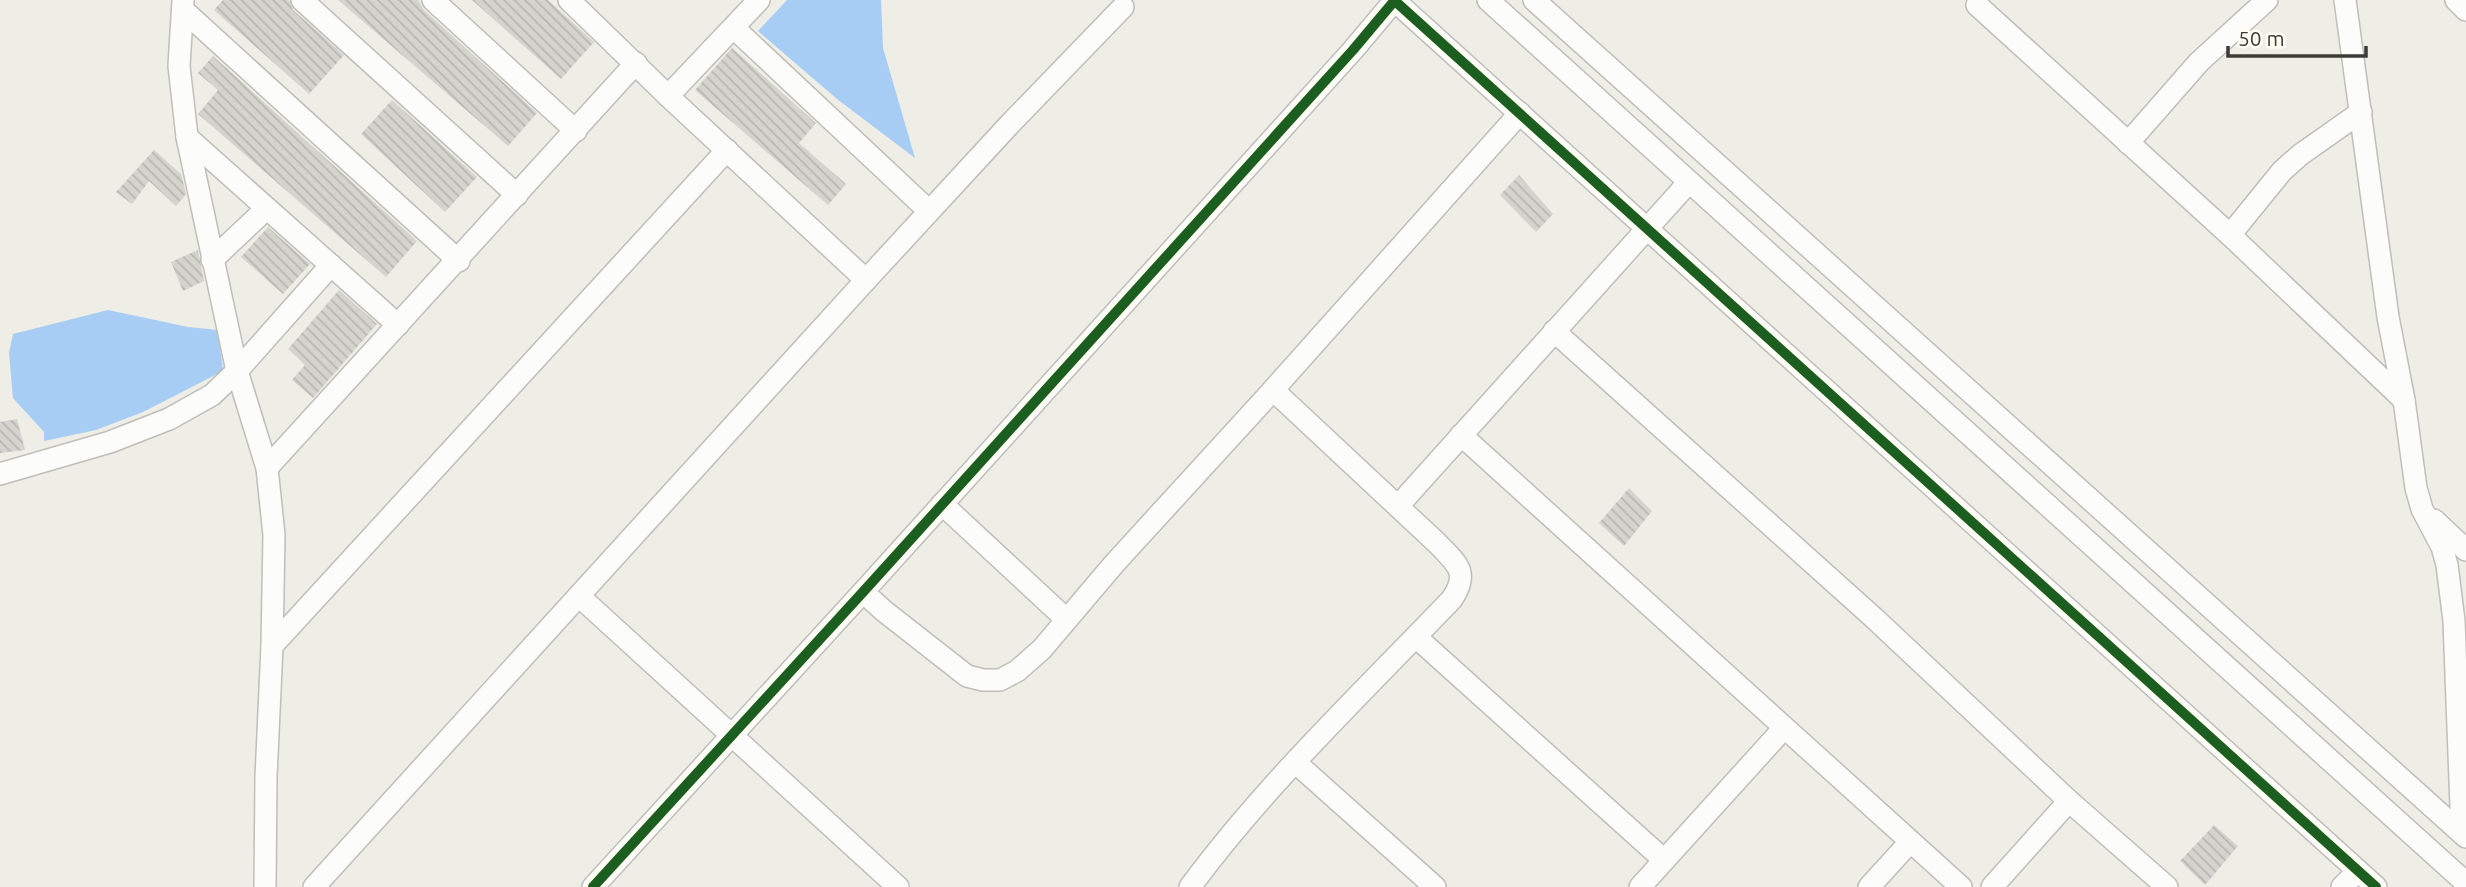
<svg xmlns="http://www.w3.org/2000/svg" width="2466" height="887" viewBox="0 0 2466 887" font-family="Ubuntu,sans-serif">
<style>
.water{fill:#a7cdf4}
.building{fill:url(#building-back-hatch)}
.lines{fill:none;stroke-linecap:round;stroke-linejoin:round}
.minor-casing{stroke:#bfbeb9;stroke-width:24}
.minor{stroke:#fcfcfb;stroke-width:21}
.cycleway-casing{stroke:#fffcf2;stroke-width:15}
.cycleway{stroke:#1b5e20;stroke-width:10}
</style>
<defs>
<pattern id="building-back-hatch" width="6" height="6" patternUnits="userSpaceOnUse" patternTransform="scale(1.75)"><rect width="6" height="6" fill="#d5d3ce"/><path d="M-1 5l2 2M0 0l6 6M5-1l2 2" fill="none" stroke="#b8b6b2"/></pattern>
</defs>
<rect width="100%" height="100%" fill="#eeede6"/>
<g class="water">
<path d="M 787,0 L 881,0 L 883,48 L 915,158 L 837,99 L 758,31 Z"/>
<path d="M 108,310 L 188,327 L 218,330 L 223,371 L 143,412 L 96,430 L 44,441 L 44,432 L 13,398 L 9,353 L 13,334 Z"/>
</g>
<g class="building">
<path d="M 223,0 L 289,0 L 293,10 L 344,55 L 309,94 L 214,10 Z"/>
<path d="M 338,0 L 418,0 L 424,10 L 537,113 L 508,146 Z"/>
<path d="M 472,0 L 548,0 L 594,42 L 561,79 Z"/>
<path d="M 732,48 L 816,123 L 799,143 L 846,184 L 828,205 L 695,90 Z"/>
<path d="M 213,56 L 417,241 L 386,277 L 198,114 L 218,90 L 198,73 Z"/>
<path d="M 392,100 L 477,177 L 445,212 L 361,134 Z"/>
<path d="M 154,150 L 181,174 L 186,194 L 176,206 L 149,181 L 132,204 L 116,192 Z"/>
<path d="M 1519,175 L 1553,214 L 1536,232 L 1500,195 Z"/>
<path d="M 268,227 L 310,264 L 283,294 L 241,257 Z"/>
<path d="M 198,250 L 204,281 L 183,291 L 171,262 Z"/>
<path d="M 339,290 L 377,324 L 313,398 L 292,380 L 305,365 L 288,349 Z"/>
<path d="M 17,419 L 25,450 L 0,453 L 0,422 Z"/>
<path d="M 1629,488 L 1652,511 L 1624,546 L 1599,523 Z"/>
<path d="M 2214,825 L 2238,846 L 2205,885 L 2180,861 Z"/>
</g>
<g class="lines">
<defs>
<g id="minor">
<path d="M 183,0 L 179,66 L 187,137 L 237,371 L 267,468 L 274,535 L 272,646 L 266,777 L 265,887"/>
<path d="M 302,0 L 517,195"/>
<path d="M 433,0 L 576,131"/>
<path d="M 569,0 L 668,96 L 866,280"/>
<path d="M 1488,0 L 2466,883"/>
<path d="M 1534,0 L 2466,837"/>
<path d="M 2345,0 L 2388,317 L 2404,400 L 2416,488 L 2422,509 L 2442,547 L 2447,565 L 2454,621 L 2462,833"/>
<path d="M 2456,0 L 2466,10"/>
<path d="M 1395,1 L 2376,887"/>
<path d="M 1977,5 L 2230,235 L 2404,400"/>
<path d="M 183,10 L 459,261"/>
<path d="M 734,28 L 929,211"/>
<path d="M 668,96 L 759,0"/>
<path d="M 187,137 L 398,325"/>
<path d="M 2128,143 L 2199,62 L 2267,0"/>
<path d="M 2230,235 L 2282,171 L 2300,155 L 2361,112"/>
<path d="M 212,260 L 266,209"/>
<path d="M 1554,331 L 1874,618 L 2069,801 L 2167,887"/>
<path d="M 1461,435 L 1961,887"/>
<path d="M 267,468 L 636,63"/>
<path d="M 0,474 L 110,442 L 169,419 L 212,395 L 237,371 L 331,265"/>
<path d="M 942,504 L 1066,619"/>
<path d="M 1398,506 L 1689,182"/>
<path d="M 2434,520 L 2466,550"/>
<path d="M 863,592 L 884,611 L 967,676 L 983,680 L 1000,680 L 1017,671 L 1042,649 L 1114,564 L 1273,390 L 1520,113"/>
<path d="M 579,596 L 898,887"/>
<path d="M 1416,637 L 1664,860"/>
<path d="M 272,646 L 727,150"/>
<path d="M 1296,763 L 1435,887"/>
<path d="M 314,887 L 866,280 L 1009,125 L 1123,7"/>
<path d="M 593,887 L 863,592 L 1353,50 L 1395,0"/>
<path d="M 1190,887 C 1267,783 1363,692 1452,599 C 1470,572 1457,564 1437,543 L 1273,390"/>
<path d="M 1640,887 L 1784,728"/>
<path d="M 1869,887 L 1910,842"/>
<path d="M 1992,887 L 2069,801"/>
<path d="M 2342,887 L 2358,871"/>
</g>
</defs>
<use href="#minor" class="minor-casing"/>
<use href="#minor" class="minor"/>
<defs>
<g id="cycleway">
<path d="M 1395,1 L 2376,887"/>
<path d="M 593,887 L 863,592 L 1353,50 L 1395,0"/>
</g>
</defs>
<use href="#cycleway" class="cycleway-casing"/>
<use href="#cycleway" class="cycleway"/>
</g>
<path d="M2228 46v10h138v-10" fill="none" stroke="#3c3b36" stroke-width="3.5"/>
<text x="2238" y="46" font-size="21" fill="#3c3b36" stroke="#fffcf2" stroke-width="5" paint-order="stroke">50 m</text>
</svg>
